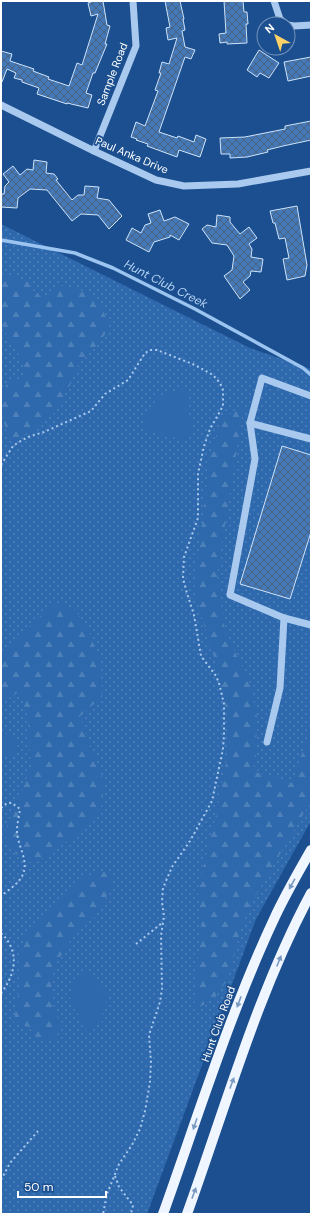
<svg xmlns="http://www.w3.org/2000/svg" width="312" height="1215" viewBox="0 0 312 1215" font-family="'DM Sans',sans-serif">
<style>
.grass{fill:url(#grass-dots)}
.forest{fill:url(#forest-firs)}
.pitch{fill:#2e69ad}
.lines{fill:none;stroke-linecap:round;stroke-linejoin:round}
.stream{stroke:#9cc4f0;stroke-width:3.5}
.building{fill:url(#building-cross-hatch);stroke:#cfe3fa}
.path{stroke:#a9c9ee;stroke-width:2;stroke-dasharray:2 3;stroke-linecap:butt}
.minor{stroke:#a9c9ee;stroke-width:7}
.major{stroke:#f0f6ff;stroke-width:10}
.oneway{fill:#7b9ac1}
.labels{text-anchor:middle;stroke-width:3.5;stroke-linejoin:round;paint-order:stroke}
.street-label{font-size:11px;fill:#fff;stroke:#1b4f8f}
.water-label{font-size:12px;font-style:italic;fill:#b5d3f5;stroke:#1b4f8f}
</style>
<defs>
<pattern id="grass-dots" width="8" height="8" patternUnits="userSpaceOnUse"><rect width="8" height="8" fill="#2e69ad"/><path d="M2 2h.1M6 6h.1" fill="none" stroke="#4d80b9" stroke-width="1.8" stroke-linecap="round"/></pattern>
<pattern id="forest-firs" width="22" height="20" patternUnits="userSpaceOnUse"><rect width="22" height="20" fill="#2e69ad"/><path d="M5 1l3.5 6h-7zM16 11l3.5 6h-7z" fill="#4d80b9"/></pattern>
<pattern id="building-cross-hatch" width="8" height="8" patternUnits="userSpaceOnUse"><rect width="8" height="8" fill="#4478b7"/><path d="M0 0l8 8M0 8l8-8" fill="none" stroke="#486282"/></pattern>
</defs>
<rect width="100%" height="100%" fill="#1b4f8f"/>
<path class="grass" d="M 1,224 L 250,348 L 311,369 L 311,821 L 256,919 L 147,1214 L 1,1214 Z"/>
<g class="forest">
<path d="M 1,275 L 15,277 L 29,282 L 31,290 L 48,301 L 50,292 L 57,285 C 91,292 99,292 109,328 L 99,343 L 79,363 L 71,383 L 53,415 L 29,432 L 15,439 L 9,438 C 4,425 0,408 2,394 C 3,390 6,386 8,382 L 23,378 L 25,368 L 17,351 L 7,336 L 1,322 Z"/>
<path d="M 244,403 L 217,576 L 225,631 L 249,681 L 257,717 L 256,759 L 252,771 L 292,783 L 311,727 L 311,801 L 245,914 L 227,980 L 214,999 L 194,1010 L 201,925 L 198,889 L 216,815 L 230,742 L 224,690 L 194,590 L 210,456 L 221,421 Z"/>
<path d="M 57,603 L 73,608 L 86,624 L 101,664 L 102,697 L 80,716 L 103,780 L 102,805 L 86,828 L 34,864 L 13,852 L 4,834 L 31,767 L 28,716 L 19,692 L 1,703 L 1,654 L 7,651 L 35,620 Z"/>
<path d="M 105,871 L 114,879 L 109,892 L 94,918 L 82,927 L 68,944 L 52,971 L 51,1000 L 60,1023 L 57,1037 L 45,1043 L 35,1037 L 29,1027 L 14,1023 L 16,1004 L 21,982 L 19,961 L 25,934 L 83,878 Z"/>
</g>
<g class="pitch">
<path d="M 184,389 L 188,391 L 189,393 L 186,413 L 194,428 L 191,436 L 185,440 L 164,435 L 147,430 L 143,422 L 144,418 L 159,396 Z"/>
<path d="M 1,732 L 14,736 L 17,738 C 20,757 13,751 1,759 Z"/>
<path d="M 82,971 L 90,972 L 94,975 L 99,986 L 108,995 L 108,999 L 102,1009 L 102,1022 L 88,1032 C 81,1027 81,1021 78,1013 C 76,1007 71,1002 70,996 C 69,989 77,975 82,971 Z"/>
</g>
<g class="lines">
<path class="stream" d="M 1,240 L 75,253 L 113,268 L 195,309 L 303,368 L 311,375"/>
</g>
<g class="building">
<path d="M 91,1 L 103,1 L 107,25 L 110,26 L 105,44 L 107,44 L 95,73 L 93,73 L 86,93 L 92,95 L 88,108 L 67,103 L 67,104 L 37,94 L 39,88 L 22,82 L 22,80 L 14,78 L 16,73 L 7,69 L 2,82 L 1,81 L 1,51 L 12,54 L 10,61 L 34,69 L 33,71 L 49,77 L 48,79 L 69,86 L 77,63 L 82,65 L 98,14 L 91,16 L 88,3 L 91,2 Z"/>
<path d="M 165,1 L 180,1 L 184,19 L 183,19 L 185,30 L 182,31 L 185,47 L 195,50 L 191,59 L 185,57 L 159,132 L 177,138 L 178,136 L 194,142 L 196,135 L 206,139 L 200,157 L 179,150 L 177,157 L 147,146 L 148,144 L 136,140 L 137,139 L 131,137 L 136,122 L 145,126 L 158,91 L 155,90 L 161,73 L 159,73 L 162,62 L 169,64 L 177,38 L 168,40 L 166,28 L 170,27 Z"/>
<path d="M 224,1 L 243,1 L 244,12 L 247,12 L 248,24 L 246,24 L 247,43 L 227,44 L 227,42 L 220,43 L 219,34 L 226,33 Z"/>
<path d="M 259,50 L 279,63 L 269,78 L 260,73 L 257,77 L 247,70 Z"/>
<path d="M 311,57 L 311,76 L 288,81 L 284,62 Z"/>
<path d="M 311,121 L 311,140 L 283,146 L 267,150 L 268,152 L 247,157 L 230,158 L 230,154 L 221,154 L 220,138 L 245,137 L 285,129 L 285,126 Z"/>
<path d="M 34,160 L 47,162 L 46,173 L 54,174 L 58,179 L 56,180 L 72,200 L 78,195 L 84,195 L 85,186 L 99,187 L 97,198 L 109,200 L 122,216 L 109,229 L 98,215 L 81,214 L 72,221 L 47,190 L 30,189 L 18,198 L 17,208 L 1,207 L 1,194 L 4,194 L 5,186 L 9,182 L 3,174 L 13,166 L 20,175 L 27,169 L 33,170 Z"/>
<path d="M 297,206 L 307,265 L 305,276 L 287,280 L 283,259 L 289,258 L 285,238 L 279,239 L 275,223 L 273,223 L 270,211 Z"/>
<path d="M 160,210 L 164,221 L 175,217 L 189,224 L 179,240 L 170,235 L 170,237 L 154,242 L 149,252 L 126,240 L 132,228 L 141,233 L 145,225 L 151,223 L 148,214 Z"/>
<path d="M 217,215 L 230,217 L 230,222 L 240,234 L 249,227 L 257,238 L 249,244 L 252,249 L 251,257 L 263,259 L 261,272 L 251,271 L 250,276 L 243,282 L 250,290 L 240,299 L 224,276 L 232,270 L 234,256 L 227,245 L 212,243 L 202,229 L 207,225 L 216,227 Z"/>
<path d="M 282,446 L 311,455 L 311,532 L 290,599 L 240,584 Z"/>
</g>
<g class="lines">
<g class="path">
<path d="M 1,465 L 13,446 L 19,442 L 28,437 L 44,432 L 91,411 L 105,394 L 128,380 L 145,353 L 150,350 L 157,350 L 195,365 L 213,375 L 220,383 L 223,390 L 223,406 L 210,429 L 204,446 L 198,474 L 198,518 L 184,557 L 183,578 L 186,590 L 194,615 L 201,656 L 216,676 L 219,683 L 224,704 L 224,735 L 223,749 L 212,801 L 190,841 L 172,867 L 163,888 L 162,902 L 164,916 L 161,936 L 162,989 L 160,1002 L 149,1035 L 151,1062 L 150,1082 L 145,1111 L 140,1129 L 132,1145 L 119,1164 L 107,1194 L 103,1214"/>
<path d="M 1,808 L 7,803 L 12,803 L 20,809 C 19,816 17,824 17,831 C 17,845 29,860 23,874 C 20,883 8,890 1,896"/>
<path d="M 1,933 C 20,951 16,974 1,993"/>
<path d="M 136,944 L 162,923"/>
<path d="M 115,1176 L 119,1187 L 133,1205 L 131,1214"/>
<path d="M 1,1180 L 10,1163 L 38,1131"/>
</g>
<g class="minor">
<path d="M 274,1 L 280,19 L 286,24"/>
<path d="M 288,25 L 294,26 L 311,25"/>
<path d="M 1,105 L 94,151 L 156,180 L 184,186 L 238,184 L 311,171"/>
<path d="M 94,151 L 136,46 L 133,1"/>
<path d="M 311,396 L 262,378 L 250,423 L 255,459 L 230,595 L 284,618 L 311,625"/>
<path d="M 250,423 L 311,439"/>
<path d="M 267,742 L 280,688 L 284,618"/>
</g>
<g class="major">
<path d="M 163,1214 C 198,1116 230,1013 274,919 C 285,895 298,873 311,850"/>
<path d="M 187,1214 C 226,1106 257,994 311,893"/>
</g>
</g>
<defs><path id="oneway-solid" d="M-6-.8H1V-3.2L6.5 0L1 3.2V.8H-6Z"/></defs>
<g class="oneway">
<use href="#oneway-solid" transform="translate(292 884) rotate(119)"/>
<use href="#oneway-solid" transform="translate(279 961) rotate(-68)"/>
<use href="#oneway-solid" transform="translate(239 1002) rotate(110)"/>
<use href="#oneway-solid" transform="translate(232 1083) rotate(-70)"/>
<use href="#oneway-solid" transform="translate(195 1124) rotate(109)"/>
<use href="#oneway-solid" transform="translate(194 1193) rotate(-70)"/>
</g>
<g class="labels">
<g class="street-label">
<text transform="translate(112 74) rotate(-69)" y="4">Sample Road</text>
<text transform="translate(132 155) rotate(23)" y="4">Paul Anka Drive</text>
<text transform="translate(218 1024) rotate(-70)" y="4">Hunt Club Road</text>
</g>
<g class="water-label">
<text transform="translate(166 284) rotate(27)" y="4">Hunt Club Creek</text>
</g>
</g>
<rect width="312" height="1215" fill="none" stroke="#ffffff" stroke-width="4"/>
<g transform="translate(276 36) rotate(320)"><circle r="19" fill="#1b4f8f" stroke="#7695bc"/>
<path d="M0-3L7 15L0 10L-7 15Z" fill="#ffd166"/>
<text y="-6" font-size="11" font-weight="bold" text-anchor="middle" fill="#ffffff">N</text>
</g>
<path d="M18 1191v6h88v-6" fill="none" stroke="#ffffff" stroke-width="2"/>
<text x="24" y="1191" font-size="12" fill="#ffffff" stroke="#1b4f8f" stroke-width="3" paint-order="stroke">50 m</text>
</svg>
